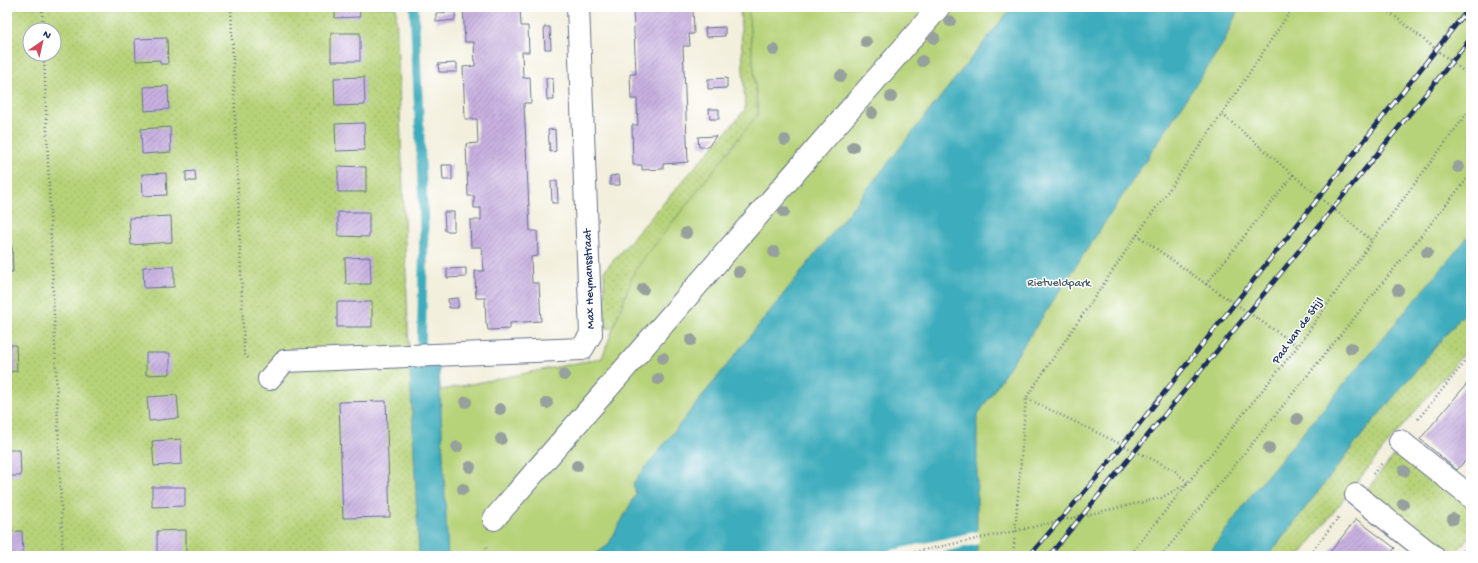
<svg xmlns="http://www.w3.org/2000/svg" width="1478" height="563" viewBox="0 0 1478 563" font-family="'Gochi Hand',sans-serif">
<style>
.grass{fill:url(#grass-dots);stroke:#69816c;fill-rule:evenodd}
.park{fill:#b7d379;stroke:#69816c}
.water{fill:#3eacbc;stroke:#2c6e8d}
.pier{fill:#f3efdd}
.lines{fill:none;stroke-linecap:round;stroke-linejoin:round}
.stream{stroke:#3eacbc;stroke-width:9}
.building{fill:url(#building-hatch)}
.minor-casing{stroke:#67728a;stroke-width:24}
.path{stroke:#67728a;stroke-width:2.5;stroke-dasharray:1 3;stroke-linecap:butt}
.minor{stroke:#fff;stroke-width:22}
.rail-casing{stroke:#1b2f5e;stroke-width:4.5}
.rail{stroke:#fff;stroke-width:3;stroke-dasharray:9;stroke-linecap:butt}
.tree{fill:#96a09c}
.labels{text-anchor:middle;stroke-width:3;stroke-linejoin:round;paint-order:stroke}
.street-label{font-size:12px;fill:#1b2f5e;stroke:#fff}
.park-label{font-size:12px;fill:#4a6066;stroke:#fff}
</style>
<defs>
<pattern id="grass-dots" width="8" height="8" patternUnits="userSpaceOnUse"><rect width="8" height="8" fill="#b7d379"/><path d="M2 2h.1M6 6h.1" fill="none" stroke="#9db56b" stroke-width="1.8" stroke-linecap="round"/></pattern>
<pattern id="building-hatch" width="6" height="6" patternUnits="userSpaceOnUse"><rect width="6" height="6" fill="#c8b1e0"/><path d="M-1 1l2-2M0 6l6-6M5 7l2-2" fill="none" stroke="#a290b9"/></pattern>
</defs>
<rect width="100%" height="100%" fill="#fff"/>
<filter id="ink" filterUnits="userSpaceOnUse"><feTurbulence type="fractalNoise" baseFrequency=".025" numOctaves="2"/><feDisplacementMap in="SourceGraphic" scale="8" xChannelSelector="R" yChannelSelector="G"/><feConvolveMatrix kernelMatrix="1 2 1 2 8 2 1 2 1" color-interpolation-filters="sRGB"/></filter>
<filter id="wash" filterUnits="userSpaceOnUse"><feTurbulence type="fractalNoise" baseFrequency=".012" numOctaves="4" result="noise"/><feDisplacementMap in="SourceGraphic" scale="16" xChannelSelector="R" yChannelSelector="G"/><feGaussianBlur stdDeviation="0.9" result="paint"/><feColorMatrix in="noise" values="0 0 0 0 0 0 0 0 0 0 0 0 0 0 0 0 0 1.4 0 .05"/><feComposite in="paint" operator="in"/></filter>
<g filter="url(#wash)">
<rect width="100%" height="100%" fill="#f3efdd"/>
<g class="grass">
<path d="M 7,7 L 396,7 L 409,349 L 419,556 L 7,556 ZM 30,30 L 54,30 L 54,54 L 30,54 Z"/>
<path d="M 740,7 L 923,7 L 643,328 L 605,328 L 604,271 L 745,110 Z"/>
<path d="M 1471,305 L 1471,345 L 1380,453 L 1299,556 L 1268,556 L 1369,426 Z"/>
<path d="M 1400,448 L 1471,508 L 1471,534 L 1453,556 L 1447,556 L 1365,492 Z"/>
</g>
<path class="park" d="M 748,7 L 1471,7 L 1471,235 L 1209,556 L 433,556 L 431,392 L 602,358 L 635,270 L 758,114 Z"/>
<g class="water">
<path d="M 1012,7 L 1239,7 L 1224,42 L 977,416 L 977,556 L 593,556 L 608,545 L 636,494 L 633,483 Z"/>
<path d="M 1471,233 L 1471,305 L 1369,426 L 1268,556 L 1207,556 L 1255,490 Z"/>
<path d="M 438,347 L 448,556 L 419,556 L 409,349 Z"/>
</g>
<path class="pier" d="M 979,531 L 979,544 L 925,556 L 889,556 L 888,551 Z"/>
<g class="lines">
<path class="stream" d="M 414,7 L 424,227 L 421,356"/>
</g>
<g id="blocks">
<g class="building">
<path d="M 335,7 L 359,7 L 360,17 L 335,18 Z"/>
<path d="M 463,7 L 520,7 L 521,26 L 528,26 L 529,52 L 522,52 L 523,78 L 530,77 L 531,103 L 524,103 L 530,231 L 537,231 L 538,256 L 531,257 L 532,283 L 539,283 L 541,321 L 510,323 L 510,329 L 488,330 L 487,324 L 486,324 L 485,298 L 476,298 L 475,271 L 484,271 L 482,247 L 471,247 L 470,220 L 481,220 L 481,208 L 474,208 L 474,196 L 468,196 L 466,144 L 478,143 L 477,119 L 465,119 L 463,67 L 475,66 L 474,42 L 465,42 Z"/>
<path d="M 672,7 L 693,7 L 694,34 L 689,34 L 690,46 L 683,46 L 688,162 L 663,164 L 663,169 L 642,170 L 642,165 L 633,165 L 632,125 L 638,125 L 637,99 L 631,99 L 630,74 L 636,74 L 633,9 Z"/>
<path d="M 455,12 L 455,20 L 436,22 L 436,13 Z"/>
<path d="M 544,27 L 550,27 L 551,49 L 545,49 Z"/>
<path d="M 725,27 L 725,36 L 706,37 L 705,28 Z"/>
<rect x="331" y="33" width="29" height="28"/>
<path d="M 167,38 L 168,64 L 160,64 L 160,60 L 136,61 L 135,39 Z"/>
<path d="M 457,63 L 457,72 L 439,72 L 438,64 Z"/>
<path d="M 364,77 L 365,105 L 335,106 L 334,78 Z"/>
<path d="M 546,78 L 553,78 L 554,100 L 547,100 Z"/>
<path d="M 727,78 L 727,88 L 708,89 L 708,79 Z"/>
<path d="M 168,86 L 169,109 L 145,111 L 144,87 Z"/>
<path d="M 709,109 L 719,109 L 719,119 L 710,119 Z"/>
<path d="M 364,123 L 365,150 L 336,151 L 335,124 Z"/>
<path d="M 170,127 L 171,152 L 142,154 L 141,129 Z"/>
<path d="M 555,129 L 556,151 L 550,152 L 548,130 Z"/>
<path d="M 716,136 L 708,147 L 699,147 L 698,137 Z"/>
<path d="M 442,165 L 452,165 L 452,180 L 443,180 Z"/>
<path d="M 338,166 L 366,167 L 366,192 L 338,192 Z"/>
<path d="M 195,171 L 196,181 L 186,181 L 186,172 Z"/>
<path d="M 166,173 L 167,195 L 143,196 L 142,174 Z"/>
<path d="M 619,175 L 620,185 L 610,185 L 610,176 Z"/>
<path d="M 551,181 L 557,181 L 558,203 L 552,203 Z"/>
<path d="M 338,212 L 369,212 L 369,237 L 338,236 Z"/>
<path d="M 444,212 L 454,212 L 454,231 L 445,231 Z"/>
<path d="M 171,216 L 172,242 L 131,245 L 129,218 Z"/>
<path d="M 7,247 L 12,247 L 13,272 L 7,272 Z"/>
<path d="M 370,257 L 371,284 L 346,284 L 345,258 Z"/>
<path d="M 174,266 L 174,287 L 144,288 L 143,267 Z"/>
<path d="M 466,268 L 466,277 L 447,278 L 447,269 Z"/>
<path d="M 458,298 L 458,308 L 449,308 L 448,299 Z"/>
<rect x="337" y="302" width="35" height="25"/>
<path d="M 7,345 L 16,345 L 17,371 L 7,372 Z"/>
<path d="M 146,353 L 170,353 L 170,374 L 146,375 Z"/>
<path d="M 1471,379 L 1471,454 L 1457,470 L 1420,439 Z"/>
<path d="M 177,395 L 179,418 L 149,421 L 147,397 Z"/>
<path d="M 386,401 L 390,517 L 343,518 L 339,402 Z"/>
<path d="M 181,439 L 182,464 L 154,466 L 152,441 Z"/>
<path d="M 7,450 L 20,450 L 21,476 L 7,476 Z"/>
<path d="M 152,487 L 185,487 L 185,506 L 152,507 Z"/>
<path d="M 1356,519 L 1395,548 L 1389,556 L 1327,556 Z"/>
<path d="M 186,530 L 186,556 L 157,556 L 157,531 Z"/>
<path d="M 22,531 L 23,556 L 7,556 L 7,532 Z"/>
</g>
</g>
</g>
<g filter="url(#ink)">
<use href="#blocks" fill-opacity="0" stroke="#67728a" stroke-width="1"/>
<g class="lines">
<defs>
<g id="minor">
<path d="M 269,379 L 285,361 L 582,349 L 591,334 L 578,7"/>
<path d="M 1400,441 L 1471,497"/>
<path d="M 1356,495 L 1433,556"/>
<path d="M 494,519 L 939,7"/>
</g>
</defs>
<use href="#minor" class="minor-casing"/>
<g class="path">
<path d="M 42,7 L 43,30"/>
<path d="M 231,7 L 244,354 L 250,360"/>
<path d="M 1383,7 L 1471,77"/>
<path d="M 44,54 L 63,556"/>
<path d="M 1293,175 L 1372,241"/>
<path d="M 1137,235 L 1206,284 L 1293,175 L 1222,114"/>
<path d="M 1206,284 L 1298,346"/>
<path d="M 1418,419 L 1471,355"/>
<path d="M 1373,474 L 1383,462"/>
<path d="M 1460,554 L 1471,541"/>
<path d="M 484,556 L 487,545"/>
<path d="M 895,556 L 1015,531 L 1161,498 L 1188,483 L 1174,470 L 1026,398"/>
<path d="M 1013,556 L 1026,398 L 1137,235 L 1222,114 L 1293,7"/>
<path d="M 1129,556 L 1298,346 L 1372,241 L 1471,108"/>
<path d="M 1161,556 L 1471,174"/>
<path d="M 1308,556 L 1339,517"/>
</g>
<use href="#minor" class="minor"/>
<defs>
<g id="rail">
<path d="M 1029,556 L 1098,476 L 1470,7"/>
<path d="M 1049,556 L 1280,274 L 1471,38"/>
</g>
</defs>
<use href="#rail" class="rail-casing"/>
<use href="#rail" class="rail"/>
</g>
<g class="tree">
<circle cx="950" cy="21" r="6"/>
<circle cx="934" cy="38" r="6"/>
<circle cx="866" cy="42" r="6"/>
<circle cx="774" cy="50" r="6"/>
<circle cx="922" cy="61" r="6"/>
<circle cx="841" cy="76" r="6"/>
<circle cx="891" cy="97" r="6"/>
<circle cx="872" cy="113" r="6"/>
<circle cx="785" cy="140" r="6"/>
<circle cx="853" cy="147" r="6"/>
<circle cx="1458" cy="167" r="6"/>
<circle cx="784" cy="212" r="6"/>
<circle cx="686" cy="233" r="6"/>
<circle cx="774" cy="252" r="6"/>
<circle cx="1427" cy="252" r="6"/>
<circle cx="739" cy="272" r="6"/>
<circle cx="643" cy="289" r="6"/>
<circle cx="1398" cy="290" r="6"/>
<circle cx="691" cy="340" r="6"/>
<circle cx="1351" cy="348" r="6"/>
<circle cx="663" cy="358" r="6"/>
<circle cx="564" cy="375" r="6"/>
<circle cx="658" cy="379" r="6"/>
<circle cx="466" cy="402" r="6"/>
<circle cx="547" cy="403" r="6"/>
<circle cx="500" cy="409" r="6"/>
<circle cx="1297" cy="419" r="6"/>
<circle cx="501" cy="439" r="6"/>
<circle cx="457" cy="447" r="6"/>
<circle cx="1269" cy="448" r="6"/>
<circle cx="577" cy="466" r="6"/>
<circle cx="470" cy="467" r="6"/>
<circle cx="1404" cy="471" r="6"/>
<circle cx="463" cy="489" r="6"/>
<circle cx="1403" cy="504" r="6"/>
<circle cx="1453" cy="519" r="6"/>
</g>
</g>
<g class="labels">
<g class="street-label">
<text transform="translate(588 279) rotate(-92)" y="4">Max Heymansstraat</text>
<text transform="translate(1297 330) rotate(-54)" y="4">Pad van de Stijl</text>
</g>
<g class="park-label">
<text x="1059" y="286">Rietveldpark</text>
</g>
</g>
<rect width="1478" height="563" fill="none" stroke="#fff" stroke-width="24"/>
<g transform="translate(42 42) rotate(34)"><circle r="19" fill="#ffffff" stroke="#a4acbf"/>
<path d="M0-3L7 15L0 10L-7 15Z" fill="#d1495b"/>
<text y="-6" font-size="11" font-weight="bold" text-anchor="middle" fill="#1b2f5e">N</text>
</g>
</svg>
